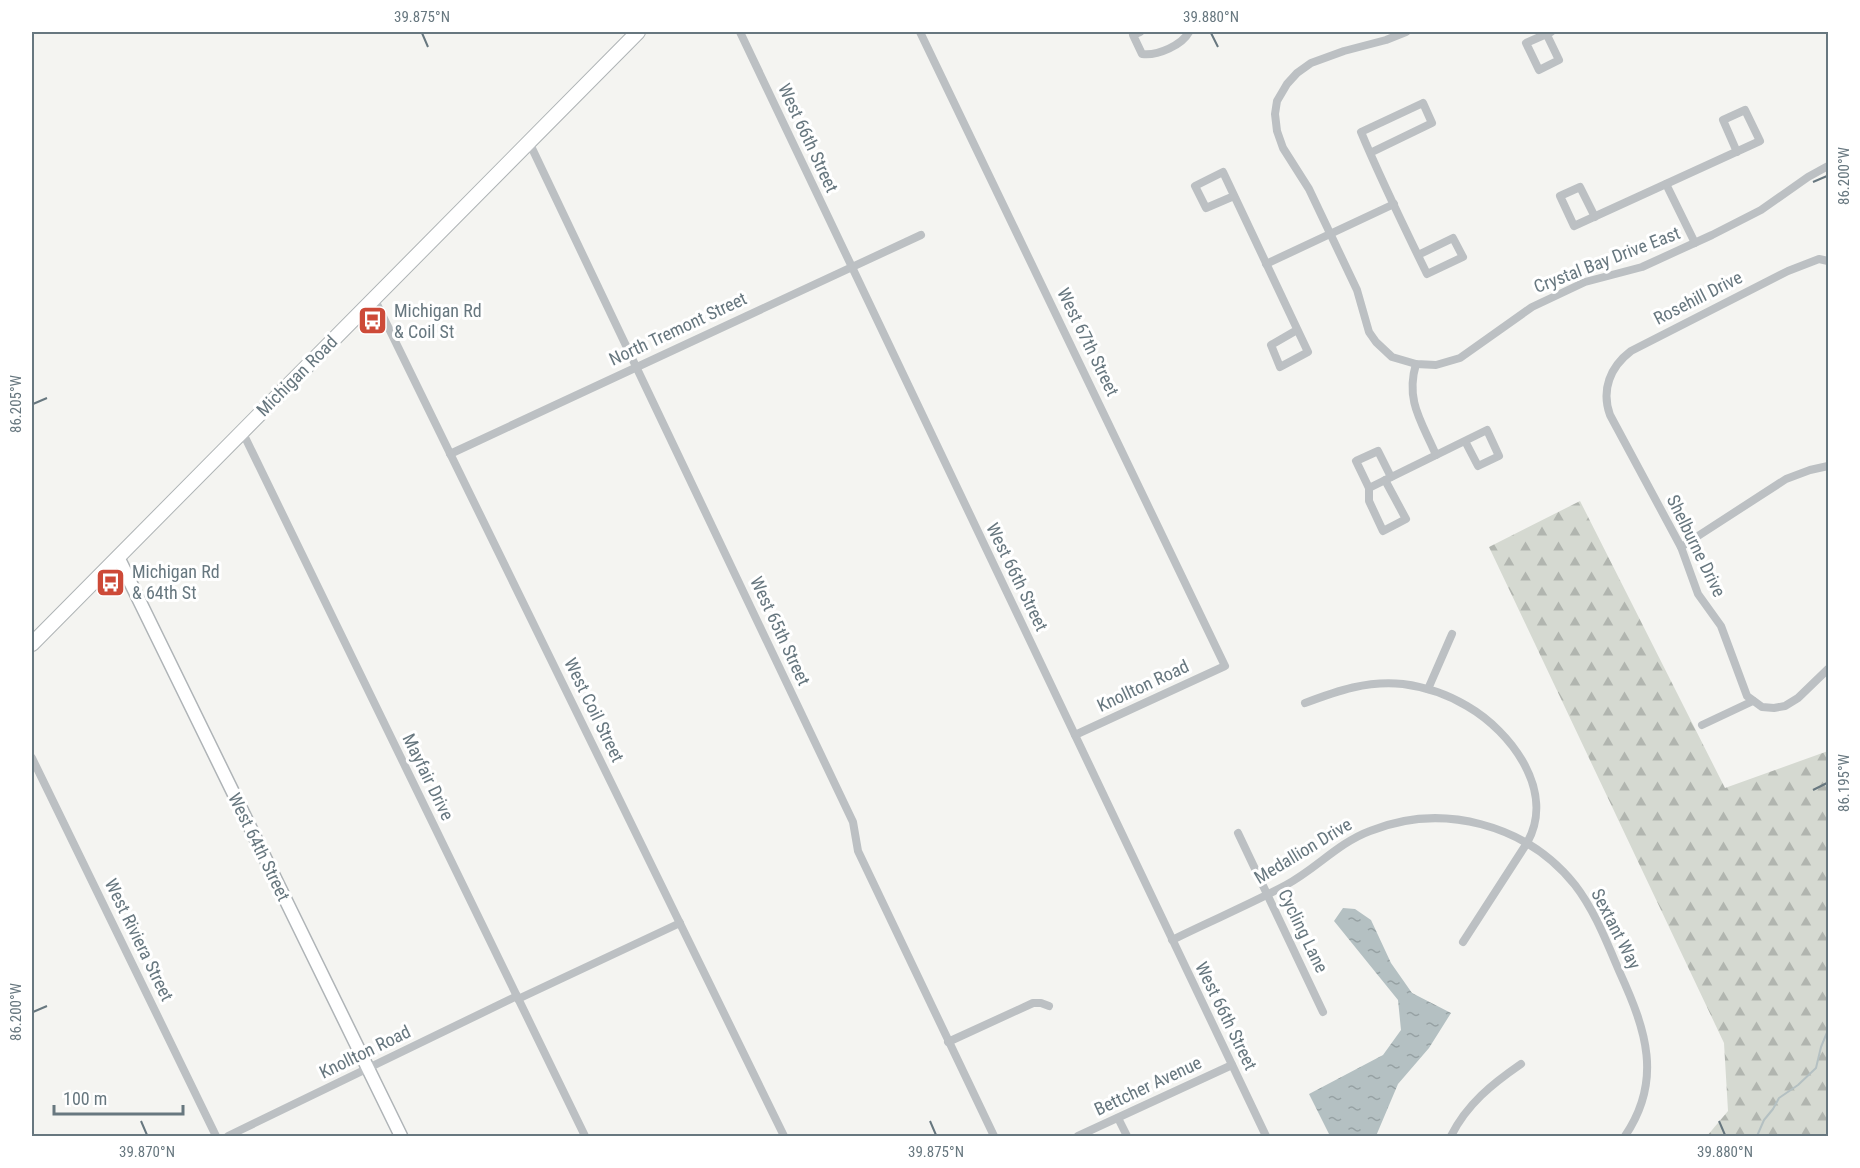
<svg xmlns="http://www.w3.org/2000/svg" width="1860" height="1168" viewBox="0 0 1860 1168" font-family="'Roboto Condensed',sans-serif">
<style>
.forest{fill:url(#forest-firs)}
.water{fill:url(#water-ripples)}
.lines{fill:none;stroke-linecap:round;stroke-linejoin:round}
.stream{stroke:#b4c0c2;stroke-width:2}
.secondary-casing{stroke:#afb4b7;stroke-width:15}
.primary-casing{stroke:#aeb3b5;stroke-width:16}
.street{stroke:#bcc0c3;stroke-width:8}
.secondary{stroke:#fff;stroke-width:12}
.primary{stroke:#fff;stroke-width:14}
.ticks{fill:none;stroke:#67777f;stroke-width:2}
.labels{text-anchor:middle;stroke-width:6;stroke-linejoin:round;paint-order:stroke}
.street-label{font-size:18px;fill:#67777f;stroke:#fff}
.poi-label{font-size:18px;fill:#67777f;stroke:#fff;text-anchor:start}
.neatline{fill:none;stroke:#67777f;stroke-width:2}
.ticks-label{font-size:15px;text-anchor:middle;fill:#67777f}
</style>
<defs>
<pattern id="forest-firs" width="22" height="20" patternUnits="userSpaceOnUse" patternTransform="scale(1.5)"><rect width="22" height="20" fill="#d5d9d1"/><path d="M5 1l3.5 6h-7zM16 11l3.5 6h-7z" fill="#b1b5af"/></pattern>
<pattern id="water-ripples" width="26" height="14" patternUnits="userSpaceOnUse" patternTransform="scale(1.5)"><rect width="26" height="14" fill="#b4c0c2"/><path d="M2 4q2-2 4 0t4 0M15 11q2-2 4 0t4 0" fill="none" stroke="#96a1a3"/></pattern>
</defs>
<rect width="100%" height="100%" fill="#f4f4f1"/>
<path class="forest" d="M 1580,501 L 1725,788 L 1828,751 L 1828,1136 L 1707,1136 L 1728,1111 L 1724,1043 L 1489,547 Z"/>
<path class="water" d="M 1343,908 L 1355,909 L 1371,920 L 1391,963 L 1412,993 L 1451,1013 L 1429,1048 L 1398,1084 L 1376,1136 L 1330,1136 L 1309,1094 L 1383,1055 L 1401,1030 L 1398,1000 L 1334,921 Z"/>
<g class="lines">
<path class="stream" d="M 1757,1136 L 1764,1120 L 1773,1109 L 1779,1098 L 1798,1085 L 1816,1068 L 1821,1047 L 1828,1030"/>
<defs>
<path id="secondary" d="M 118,557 L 401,1136"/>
<path id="primary" d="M 32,644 L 638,32"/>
</defs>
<use href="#secondary" class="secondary-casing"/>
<use href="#primary" class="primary-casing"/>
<g class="street">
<path d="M 740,32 L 1266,1136"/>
<path d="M 920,32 L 1225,666 L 1075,735"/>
<path d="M 1140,32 L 1133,35 L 1142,54 C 1158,56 1182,45 1189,32"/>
<path d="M 1406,32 L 1386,40 L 1344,51 L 1311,63 L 1297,73 L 1287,84 L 1277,101 L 1275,114 L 1277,131 L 1283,148 L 1309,189 L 1357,290 L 1369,332 L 1376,342 L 1392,357 L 1416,364 L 1436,365 L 1460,358 L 1532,307 L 1585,282 L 1642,267 L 1712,235 L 1761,210 L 1808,177 L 1828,166"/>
<path d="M 1546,33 L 1559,60 L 1539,70 L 1526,43 L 1551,32"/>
<path d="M 529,142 L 853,822 L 858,851 L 994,1136"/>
<path d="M 1370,153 L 1432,123 L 1423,103 L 1361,132 C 1381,180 1404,227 1427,274 L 1463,257 L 1453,238 L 1418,255"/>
<path d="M 1666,184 L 1695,243"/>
<path d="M 1234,196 L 1206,208 L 1195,186 L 1223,172 L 1308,352 L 1280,367 L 1271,345 L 1297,330"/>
<path d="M 1595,217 L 1580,187 L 1560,196 L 1574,226 L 1760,141 L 1745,110 L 1723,120 L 1737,152"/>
<path d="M 1828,261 L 1819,259 L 1788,271 L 1631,351 C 1610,367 1601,390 1610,415 L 1681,547 L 1698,594 L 1721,626 L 1747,696 L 1762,707 L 1774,708 L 1785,706 L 1798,698 L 1828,669"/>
<path d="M 1266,264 L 1394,204"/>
<path d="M 374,298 L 784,1136"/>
<path d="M 1416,364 C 1405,401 1422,422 1436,455"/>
<path d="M 242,431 L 585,1136"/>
<path d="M 450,454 L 921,235"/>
<path d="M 1385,480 L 1406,519 L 1383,531 L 1369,501 L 1369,488 L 1356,461 L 1378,451 L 1391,477"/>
<path d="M 1369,488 L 1487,430 L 1499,456 L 1478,466 L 1465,441"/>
<path d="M 1681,547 L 1786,479 L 1810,470 L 1828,466"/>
<path d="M 1428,689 L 1452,634"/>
<path d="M 1305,703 C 1337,691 1368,680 1403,684 C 1426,687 1447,694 1467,706 C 1512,732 1556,792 1527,843 L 1463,942"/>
<path d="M 1702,725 L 1753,701"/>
<path d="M 32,758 L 216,1136"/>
<path d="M 1238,833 L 1323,1012"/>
<path d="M 1172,940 C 1210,921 1249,905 1286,885 C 1316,869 1338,843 1370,831 C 1442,802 1526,824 1575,885 C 1595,911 1607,943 1620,973 C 1646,1030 1663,1080 1625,1136"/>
<path d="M 518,999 L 680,923"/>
<path d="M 948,1042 L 1033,1003 L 1041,1003 L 1049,1006"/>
<path d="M 1118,1118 L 1127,1136"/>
<path d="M 228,1136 L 517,996"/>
<path d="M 1078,1136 L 1232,1065"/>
<path d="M 1451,1136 C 1467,1104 1492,1084 1521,1064"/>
</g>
<use href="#secondary" class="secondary"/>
<use href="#primary" class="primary"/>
</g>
<path class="ticks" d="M 422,33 L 428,47M 1211,33 L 1218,47M 1813,182 L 1827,176M 33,404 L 47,398M 1813,790 L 1827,783M 33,1012 L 47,1006M 141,1121 L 147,1135M 930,1121 L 936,1135M 1719,1121 L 1725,1135"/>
<defs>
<symbol id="bus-square" viewBox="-11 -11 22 22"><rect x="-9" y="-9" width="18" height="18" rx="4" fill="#cd4a38" stroke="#fff"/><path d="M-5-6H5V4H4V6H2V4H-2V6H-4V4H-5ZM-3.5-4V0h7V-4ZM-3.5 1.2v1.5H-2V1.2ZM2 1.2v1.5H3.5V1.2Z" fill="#fff"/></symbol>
</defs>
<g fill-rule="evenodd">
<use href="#bus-square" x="356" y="304" width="33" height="33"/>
<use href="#bus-square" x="94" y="566" width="33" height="33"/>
</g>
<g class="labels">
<g class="street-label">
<text transform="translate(808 138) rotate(65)" y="6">West 66th Street</text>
<text transform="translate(1607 260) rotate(-21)" y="6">Crystal Bay Drive East</text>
<text transform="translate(1698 298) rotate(-27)" y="6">Rosehill Drive</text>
<text transform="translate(678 329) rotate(-25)" y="6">North Tremont Street</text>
<text transform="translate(1088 342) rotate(64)" y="6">West 67th Street</text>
<text transform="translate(297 376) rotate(-45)" y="6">Michigan Road</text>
<text transform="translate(1696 546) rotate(64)" y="6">Shelburne Drive</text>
<text transform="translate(1017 577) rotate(64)" y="6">West 66th Street</text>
<text transform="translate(780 631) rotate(65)" y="6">West 65th Street</text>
<text transform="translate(1143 686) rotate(-25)" y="6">Knollton Road</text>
<text transform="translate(594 710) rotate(64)" y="6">West Coil Street</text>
<text transform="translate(428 777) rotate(64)" y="6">Mayfair Drive</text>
<text transform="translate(259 847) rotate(64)" y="6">West 64th Street</text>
<text transform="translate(1303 851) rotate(-31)" y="6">Medallion Drive</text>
<text transform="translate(1616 929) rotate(63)" y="6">Sextant Way</text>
<text transform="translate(1303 931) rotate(64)" y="6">Cycling Lane</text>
<text transform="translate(139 940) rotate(64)" y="6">West Riviera Street</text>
<text transform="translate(1226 1016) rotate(64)" y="6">West 66th Street</text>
<text transform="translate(365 1052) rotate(-26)" y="6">Knollton Road</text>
<text transform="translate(1148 1086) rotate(-25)" y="6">Bettcher Avenue</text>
</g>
<g class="poi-label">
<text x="394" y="317">Michigan Rd<tspan x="394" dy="21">&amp; Coil St</tspan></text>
<text x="132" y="578">Michigan Rd<tspan x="132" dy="21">&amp; 64th St</tspan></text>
</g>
</g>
<rect width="1860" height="1168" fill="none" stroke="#ffffff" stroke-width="66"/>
<path d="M54 1105v9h129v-9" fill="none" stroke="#67777f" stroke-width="3"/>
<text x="63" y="1105" font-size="18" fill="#67777f" stroke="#ffffff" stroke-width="4.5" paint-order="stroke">100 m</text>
<rect x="33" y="33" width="1794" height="1102" class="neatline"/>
<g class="ticks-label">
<text x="422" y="22">39.875°N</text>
<text x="1211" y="22">39.880°N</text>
<text transform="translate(1844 176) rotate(-90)" y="5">86.200°W</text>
<text transform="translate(16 404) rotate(-90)" y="5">86.205°W</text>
<text transform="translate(1844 783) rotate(-90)" y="5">86.195°W</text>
<text transform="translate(16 1012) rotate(-90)" y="5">86.200°W</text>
<text x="147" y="1157">39.870°N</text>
<text x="936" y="1157">39.875°N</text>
<text x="1725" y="1157">39.880°N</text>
</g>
</svg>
